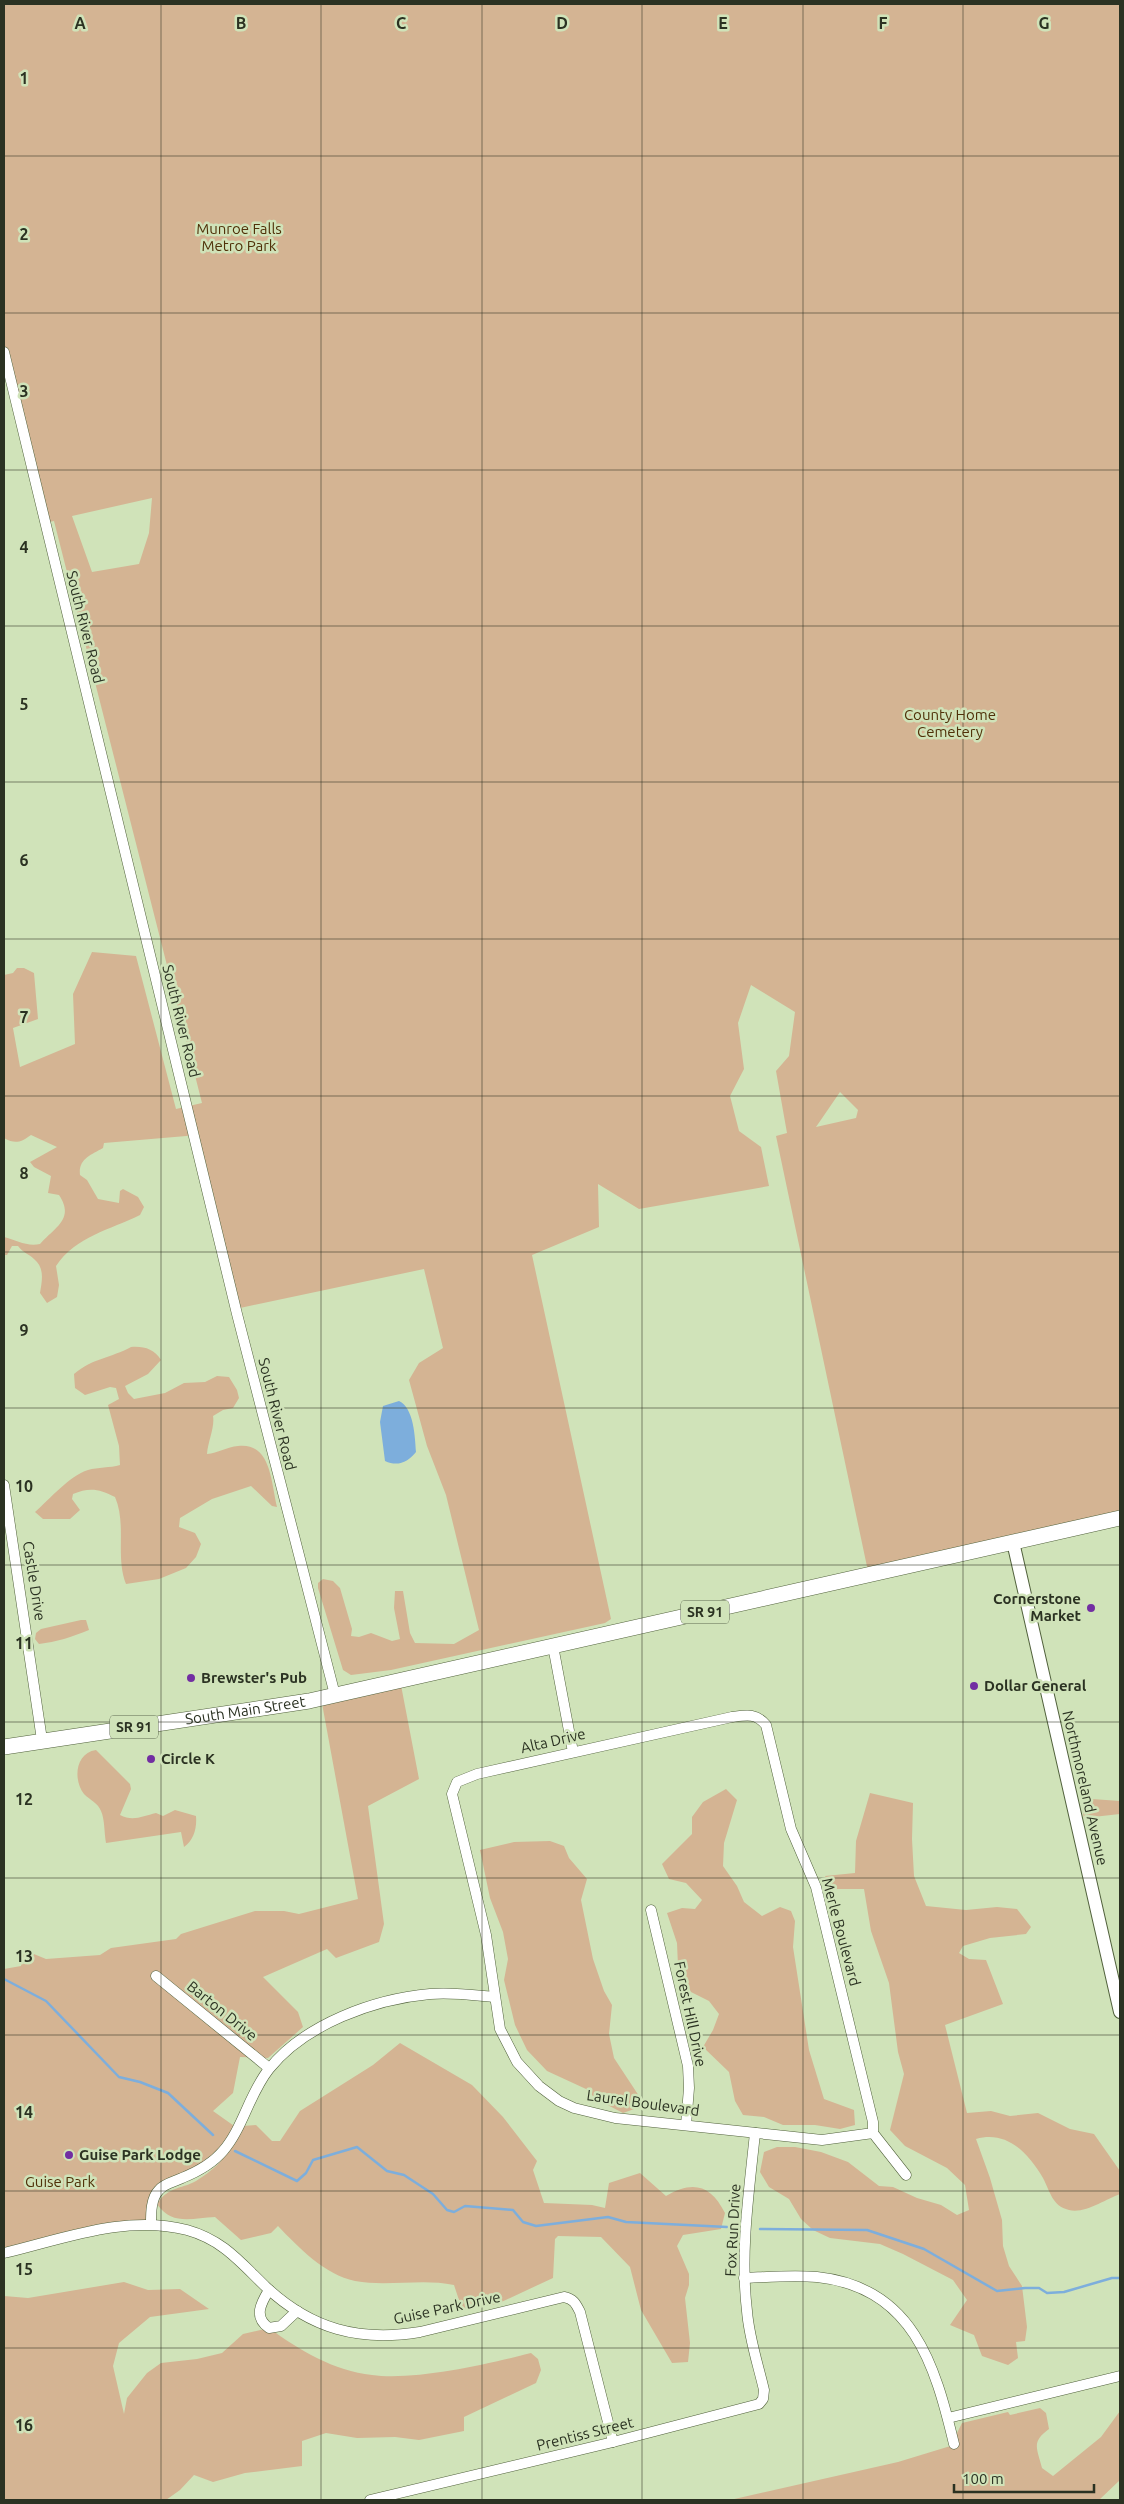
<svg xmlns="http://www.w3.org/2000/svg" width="1124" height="2504" viewBox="0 0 1124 2504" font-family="Ubuntu,sans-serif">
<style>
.green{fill:#d4b493;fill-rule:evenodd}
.water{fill:#7daedc}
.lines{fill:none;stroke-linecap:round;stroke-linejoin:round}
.stream{stroke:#7daedc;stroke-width:2.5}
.minor-casing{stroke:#51613c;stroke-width:11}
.tertiary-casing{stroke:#51613c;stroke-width:14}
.primary-casing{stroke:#51613c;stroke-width:16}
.minor{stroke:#fff;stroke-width:10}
.tertiary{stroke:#fff;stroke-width:12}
.primary{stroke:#fff;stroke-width:15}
.grid{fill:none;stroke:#2b3222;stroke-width:1;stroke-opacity:0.55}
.poi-dot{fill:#722ea2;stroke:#d0e3b9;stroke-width:2}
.labels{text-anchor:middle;stroke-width:5;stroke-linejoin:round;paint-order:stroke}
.shield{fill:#d0e3b9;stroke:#5c674f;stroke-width:1}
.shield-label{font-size:14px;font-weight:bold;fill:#2b3222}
.park-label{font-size:15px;fill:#503109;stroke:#d0e3b9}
.street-label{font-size:15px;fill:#2b3222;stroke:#d0e3b9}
.poi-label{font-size:15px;font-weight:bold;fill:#2b3222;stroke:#d0e3b9;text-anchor:start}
.grid-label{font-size:16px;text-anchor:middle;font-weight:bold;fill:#2b3222;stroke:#d0e3b9;stroke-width:5;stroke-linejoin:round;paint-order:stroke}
</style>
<rect width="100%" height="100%" fill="#d0e3b9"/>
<g class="green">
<path d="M 4,4 L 1120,4 L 1120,1518 L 869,1576 L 776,1136 L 787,1133 L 776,1071 L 789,1056 L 795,1012 L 751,985 L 738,1023 L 744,1069 L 730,1096 L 739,1131 L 761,1147 L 769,1186 L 639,1209 L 598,1184 L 599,1227 L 532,1255 L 611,1619 L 605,1623 L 391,1670 L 351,1675 L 343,1670 L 318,1588 L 318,1583 L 323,1579 L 333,1581 L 340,1588 L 352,1629 L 351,1636 L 359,1637 L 371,1633 L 392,1641 L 400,1639 L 394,1608 L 395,1591 L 403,1591 L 410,1633 L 415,1643 L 454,1644 L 479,1630 L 446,1495 L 427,1446 L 409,1380 L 419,1363 L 443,1348 L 424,1269 L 240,1308 L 198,1135 L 104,1143 L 103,1148 C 91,1155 78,1159 80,1175 L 87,1180 L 98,1199 L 119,1203 L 120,1191 L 123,1189 L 138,1197 L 144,1207 L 140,1215 C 110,1230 76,1236 56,1266 L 59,1285 L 57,1297 L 47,1303 L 40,1293 C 42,1281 45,1268 34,1259 C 29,1254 23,1253 18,1246 L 12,1246 L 7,1255 L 4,1255 L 4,1237 C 16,1240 27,1247 40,1244 C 55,1227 75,1219 59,1195 L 48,1193 L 51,1176 L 34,1167 L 30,1162 L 57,1147 L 31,1135 C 20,1143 15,1144 4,1138 L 4,975 L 13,973 L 17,968 L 24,968 L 34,973 L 38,1019 L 13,1028 L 20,1067 L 75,1044 L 73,994 L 92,952 L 136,956 L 176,1109 L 202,1103 L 54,521 L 44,523 L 4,352 ZM 152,498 L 149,533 L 139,564 L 92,572 L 72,516 ZM 840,1092 L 858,1110 L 856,1118 L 816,1127 Z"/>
<path d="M 131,1347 C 144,1346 154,1349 161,1360 L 148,1374 L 125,1386 L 128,1393 L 134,1399 L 165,1393 L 184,1383 L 205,1382 L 217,1376 L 229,1377 L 237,1390 L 239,1398 L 233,1408 L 223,1410 L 213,1416 C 215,1427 208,1441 207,1454 C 218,1453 227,1447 238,1446 C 271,1442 271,1482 277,1507 L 272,1506 L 251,1486 L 212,1499 L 180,1518 L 179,1527 L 195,1533 L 201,1544 L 196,1557 L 186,1568 L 159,1579 L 126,1584 C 115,1556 127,1525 115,1497 C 100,1489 89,1487 73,1494 L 72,1499 L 80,1510 L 70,1519 L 43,1519 L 35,1512 C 50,1499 69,1476 88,1470 C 98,1467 110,1468 120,1465 L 119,1446 L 108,1405 L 119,1399 L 116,1388 L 110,1387 L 85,1395 L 75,1388 L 74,1374 C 93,1358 111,1358 131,1347 Z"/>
<path d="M 81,1620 L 86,1620 L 89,1630 C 72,1637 56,1642 39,1644 L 35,1639 L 36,1633 L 41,1629 Z"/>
<path d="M 400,1680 L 419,1779 L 368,1806 L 384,1924 L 379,1942 L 336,1958 L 327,1949 L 263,1977 L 298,2012 L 303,2027 L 268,2058 L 240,2057 L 233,2093 L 213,2111 L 237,2128 L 221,2153 L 159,2190 L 151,2223 L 4,2253 L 4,1969 L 21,1966 L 23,1954 L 29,1952 L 46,1959 L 100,1955 L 111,1948 L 176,1939 L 181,1934 L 255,1911 L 284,1911 L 299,1914 L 358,1899 L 321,1698 Z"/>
<path d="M 96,1750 L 130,1784 L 131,1789 L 120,1815 C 133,1822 143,1816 156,1813 L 163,1816 L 175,1810 L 196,1816 C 197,1828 194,1840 184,1847 L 181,1832 L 106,1843 C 104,1833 105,1820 101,1811 C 98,1803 90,1800 84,1794 C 73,1780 75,1753 96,1750 Z"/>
<path d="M 726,1789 L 737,1800 L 724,1843 L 723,1866 L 737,1886 L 744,1902 L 762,1916 L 780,1907 L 791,1911 L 795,1921 L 793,1947 L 809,2050 L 824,2099 L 854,2110 L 855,2125 L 840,2129 L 815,2125 L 783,2125 L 764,2117 L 743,2115 L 735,2101 L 729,2072 L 703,2047 L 713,2030 L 719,2014 L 709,2001 L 691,1992 L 678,1966 L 677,1943 L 667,1913 L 682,1908 L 695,1909 L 702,1900 L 686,1883 L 669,1879 L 662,1864 L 692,1834 L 692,1817 L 703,1802 Z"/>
<path d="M 870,1793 L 913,1803 L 912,1839 L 914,1876 L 926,1906 L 966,1910 L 997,1907 L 1017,1909 L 1031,1927 L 1026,1934 L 990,1938 L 963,1946 L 959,1953 L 969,1959 L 986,1960 L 1003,2004 L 945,2025 L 967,2113 L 991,2111 L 1010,2116 L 1038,2113 L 1070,2129 L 1094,2134 L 1120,2171 L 1120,2194 C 1106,2199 1085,2214 1069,2210 C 1052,2206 1050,2191 1043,2178 C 1028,2153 1007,2130 976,2139 L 990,2178 L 1002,2220 L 1003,2246 L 1009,2266 L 1022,2286 L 1027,2327 L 1025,2341 L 1016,2342 L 1018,2358 L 1008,2365 L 982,2356 L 974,2335 L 950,2325 L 967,2300 L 953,2280 L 903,2254 L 880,2244 L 830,2238 L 813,2230 L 801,2219 L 789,2199 L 769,2187 L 760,2172 L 764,2152 L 777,2147 L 795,2147 L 821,2152 L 848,2162 L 879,2186 L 893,2187 L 917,2198 L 941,2205 L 957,2215 L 969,2210 L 965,2185 L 947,2168 L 905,2146 L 890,2130 L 904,2074 L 898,2052 L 889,1983 L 871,1931 L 864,1889 L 832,1889 L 825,1876 L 855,1873 L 856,1841 Z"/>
<path d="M 1092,1799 L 1120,1801 L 1120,1814 L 1084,1818 L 1082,1808 Z"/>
<path d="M 550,1841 L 564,1846 L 569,1858 L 587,1879 L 581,1900 L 593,1959 L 604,1991 L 612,2005 L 609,2034 L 614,2058 L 639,2096 L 637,2108 L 623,2113 L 596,2099 L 586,2089 L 547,2071 L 527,2050 L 515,2025 L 504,1980 L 508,1959 L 503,1932 L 490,1898 L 480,1850 L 514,1842 Z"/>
<path d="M 400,2043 L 472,2085 L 503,2117 L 537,2161 L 533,2170 L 544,2203 L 592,2205 L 605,2208 L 609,2183 L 640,2173 L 666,2196 C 693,2180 711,2185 725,2213 L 721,2229 L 683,2235 L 677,2246 L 689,2274 L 689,2285 L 685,2298 L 690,2343 L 688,2362 L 672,2363 L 641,2310 L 630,2267 L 601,2237 L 558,2236 L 555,2239 L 553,2278 L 497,2304 L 462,2309 L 454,2285 C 422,2278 388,2287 355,2281 C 325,2275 298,2247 278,2226 L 271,2233 L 241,2240 L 215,2217 C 192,2218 172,2226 157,2204 C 169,2185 183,2190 199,2179 C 223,2164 230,2150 243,2126 L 256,2125 L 272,2141 L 280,2141 L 300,2111 L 373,2065 Z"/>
<path d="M 124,2282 L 148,2290 L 180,2289 L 209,2309 L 150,2317 L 119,2343 L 113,2366 L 124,2414 L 127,2398 L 147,2373 L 161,2363 L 197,2359 L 222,2353 L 243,2334 L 269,2328 C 299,2350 334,2371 372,2375 C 413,2381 489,2364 531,2353 L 538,2359 L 541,2370 L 536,2383 L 464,2417 L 464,2431 L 419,2440 L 395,2437 L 357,2438 L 326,2433 L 302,2441 L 302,2466 L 245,2473 L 213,2482 L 194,2475 L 180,2490 L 166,2500 L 4,2500 L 4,2296 L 28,2298 Z"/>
<path d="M 1040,2408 L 1046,2413 L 1049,2429 C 1031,2442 1037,2448 1042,2468 L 1053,2476 L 1101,2437 L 1120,2411 L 1120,2480 L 1099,2500 L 730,2500 L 898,2462 L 957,2444 L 957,2433 L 962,2423 L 1008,2412 L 1010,2415 Z"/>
</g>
<path class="water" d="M 399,1401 C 414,1408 415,1437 416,1452 C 408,1462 398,1467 385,1461 L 380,1422 L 383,1406 Z"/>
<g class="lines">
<g class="stream">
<path d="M 4,1979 L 46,2001 L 119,2077 L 140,2082 L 168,2093 L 213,2135"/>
<path d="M 235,2151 L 297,2181 L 306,2173 L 313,2160 L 357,2147 L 387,2171 L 404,2175 L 433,2194 L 447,2210 L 454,2212 L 465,2206 L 513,2210 L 523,2222 L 536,2226 L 608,2217 L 626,2222 L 727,2227"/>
<path d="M 760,2229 L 867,2230 L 924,2249 L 997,2291 L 1025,2288 L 1039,2288 L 1047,2293 L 1064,2292 L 1112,2278 L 1120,2278"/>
</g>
<defs>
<g id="minor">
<path d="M 4,352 L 237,1314 L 335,1695"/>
<path d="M 4,1485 L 42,1740"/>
<path d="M 553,1646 L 573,1752"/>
<path d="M 651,1910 L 688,2066 L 689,2088 L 686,2125"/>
<path d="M 156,1976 L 269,2068"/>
<path d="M 873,2133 L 822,2140 L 615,2118 L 574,2108 L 559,2101 L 539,2086 L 517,2062 L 500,2029 L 486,1935 L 452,1794 L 457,1782 L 477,1774 L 732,1717 C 747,1715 756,1713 766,1725 L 791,1829 L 816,1887 L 873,2122 L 873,2133 L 906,2175"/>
<path d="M 151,2223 C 151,2213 151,2198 159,2190 C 165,2183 174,2182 182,2178 C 197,2172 212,2164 223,2151 C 243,2128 249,2094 269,2069 C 305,2024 374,1999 430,1994 C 452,1992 473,1995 494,1997"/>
<path d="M 4,2253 C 63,2239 126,2214 187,2230 C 223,2240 240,2262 266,2287 C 311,2329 359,2342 420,2332 L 564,2297 C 574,2299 576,2304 580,2312 L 613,2442"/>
<path d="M 744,2278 C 768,2277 793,2275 817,2277 C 913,2287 935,2365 954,2444"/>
<path d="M 269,2290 C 261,2303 253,2317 269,2328 L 281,2326 L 297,2311"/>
<path d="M 948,2418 L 1120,2376"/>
<path d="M 370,2500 L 613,2442 L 759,2404 L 763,2399 L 764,2390 C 758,2364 749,2338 747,2311 C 740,2252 749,2192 755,2133"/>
</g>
<path id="tertiary" d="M 1013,1542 L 1120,2012"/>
<g id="primary">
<path id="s1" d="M 4,1747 L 309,1701 L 1120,1518"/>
</g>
</defs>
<use href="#minor" class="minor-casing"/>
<use href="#tertiary" class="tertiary-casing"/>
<use href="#primary" class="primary-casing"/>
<use href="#minor" class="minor"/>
<use href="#tertiary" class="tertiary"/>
<use href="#primary" class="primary"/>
</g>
<path class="grid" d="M 161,4 L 161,2500M 321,4 L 321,2500M 482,4 L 482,2500M 642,4 L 642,2500M 803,4 L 803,2500M 963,4 L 963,2500M 4,156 L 1120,156M 4,313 L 1120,313M 4,470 L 1120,470M 4,626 L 1120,626M 4,782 L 1120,782M 4,939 L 1120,939M 4,1096 L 1120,1096M 4,1252 L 1120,1252M 4,1408 L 1120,1408M 4,1565 L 1120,1565M 4,1722 L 1120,1722M 4,1878 L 1120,1878M 4,2035 L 1120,2035M 4,2191 L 1120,2191M 4,2348 L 1120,2348"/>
<g class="poi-dot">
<circle cx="1091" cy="1608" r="5"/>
<circle cx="191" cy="1678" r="5"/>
<circle cx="974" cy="1686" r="5"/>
<circle cx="151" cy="1759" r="5"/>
<circle cx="69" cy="2155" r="5"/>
</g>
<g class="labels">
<g class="shield">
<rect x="681" y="1600.5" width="48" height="23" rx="4"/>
<rect x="110" y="1715.5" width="48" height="23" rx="4"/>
</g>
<g class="shield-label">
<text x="705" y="1617">SR 91</text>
<text x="134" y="1732">SR 91</text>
</g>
<g class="park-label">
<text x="239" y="234">Munroe Falls<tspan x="239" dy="17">Metro Park</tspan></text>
<text x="950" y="720">County Home<tspan x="950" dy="17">Cemetery</tspan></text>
<text x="60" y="2187">Guise Park</text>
</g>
<g class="street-label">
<text transform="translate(85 627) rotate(76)" y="5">South River Road</text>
<text transform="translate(181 1021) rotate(76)" y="5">South River Road</text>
<text transform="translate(277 1414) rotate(76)" y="5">South River Road</text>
<text transform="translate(34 1581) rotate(81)" y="5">Castle Drive</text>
<text dy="5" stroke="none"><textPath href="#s1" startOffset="244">South Main Street</textPath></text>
<text transform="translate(553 1741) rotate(-13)" y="5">Alta Drive</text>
<text transform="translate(1085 1788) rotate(77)" y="5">Northmoreland Avenue</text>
<text transform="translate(841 1932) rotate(75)" y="5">Merle Boulevard</text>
<text transform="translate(222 2011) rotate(39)" y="5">Barton Drive</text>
<text transform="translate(690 2014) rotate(78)" y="5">Forest Hill Drive</text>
<text transform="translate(643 2103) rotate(8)" y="5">Laurel Boulevard</text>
<text transform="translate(733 2230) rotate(-87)" y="5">Fox Run Drive</text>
<text transform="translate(447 2308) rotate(-12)" y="5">Guise Park Drive</text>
<text transform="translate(585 2434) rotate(-14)" y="5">Prentiss Street</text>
</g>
<g class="poi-label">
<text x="1081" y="1604" text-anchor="end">Cornerstone<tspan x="1081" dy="17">Market</tspan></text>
<text x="201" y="1683">Brewster's Pub</text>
<text x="984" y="1691">Dollar General</text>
<text x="161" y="1764">Circle K</text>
<text x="79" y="2160">Guise Park Lodge</text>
</g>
</g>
<g class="grid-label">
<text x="80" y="29">A</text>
<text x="241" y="29">B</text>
<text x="401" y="29">C</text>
<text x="562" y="29">D</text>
<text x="723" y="29">E</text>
<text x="883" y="29">F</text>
<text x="1044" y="29">G</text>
<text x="24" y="84">1</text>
<text x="24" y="240">2</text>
<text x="24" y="397">3</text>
<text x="24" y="553">4</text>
<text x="24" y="710">5</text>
<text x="24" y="866">6</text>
<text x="24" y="1023">7</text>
<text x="24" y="1179">8</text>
<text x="24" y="1336">9</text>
<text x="24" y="1492">10</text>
<text x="24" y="1649">11</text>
<text x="24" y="1805">12</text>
<text x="24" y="1962">13</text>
<text x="24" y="2118">14</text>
<text x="24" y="2275">15</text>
<text x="24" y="2431">16</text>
</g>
<rect width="1124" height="2504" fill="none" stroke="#2b3222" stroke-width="10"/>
<path d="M954 2484v8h140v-8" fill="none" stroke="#2b3222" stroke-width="2.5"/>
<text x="962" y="2484" font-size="15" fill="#2b3222" stroke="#d0e3b9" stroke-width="4" paint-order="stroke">100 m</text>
</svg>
